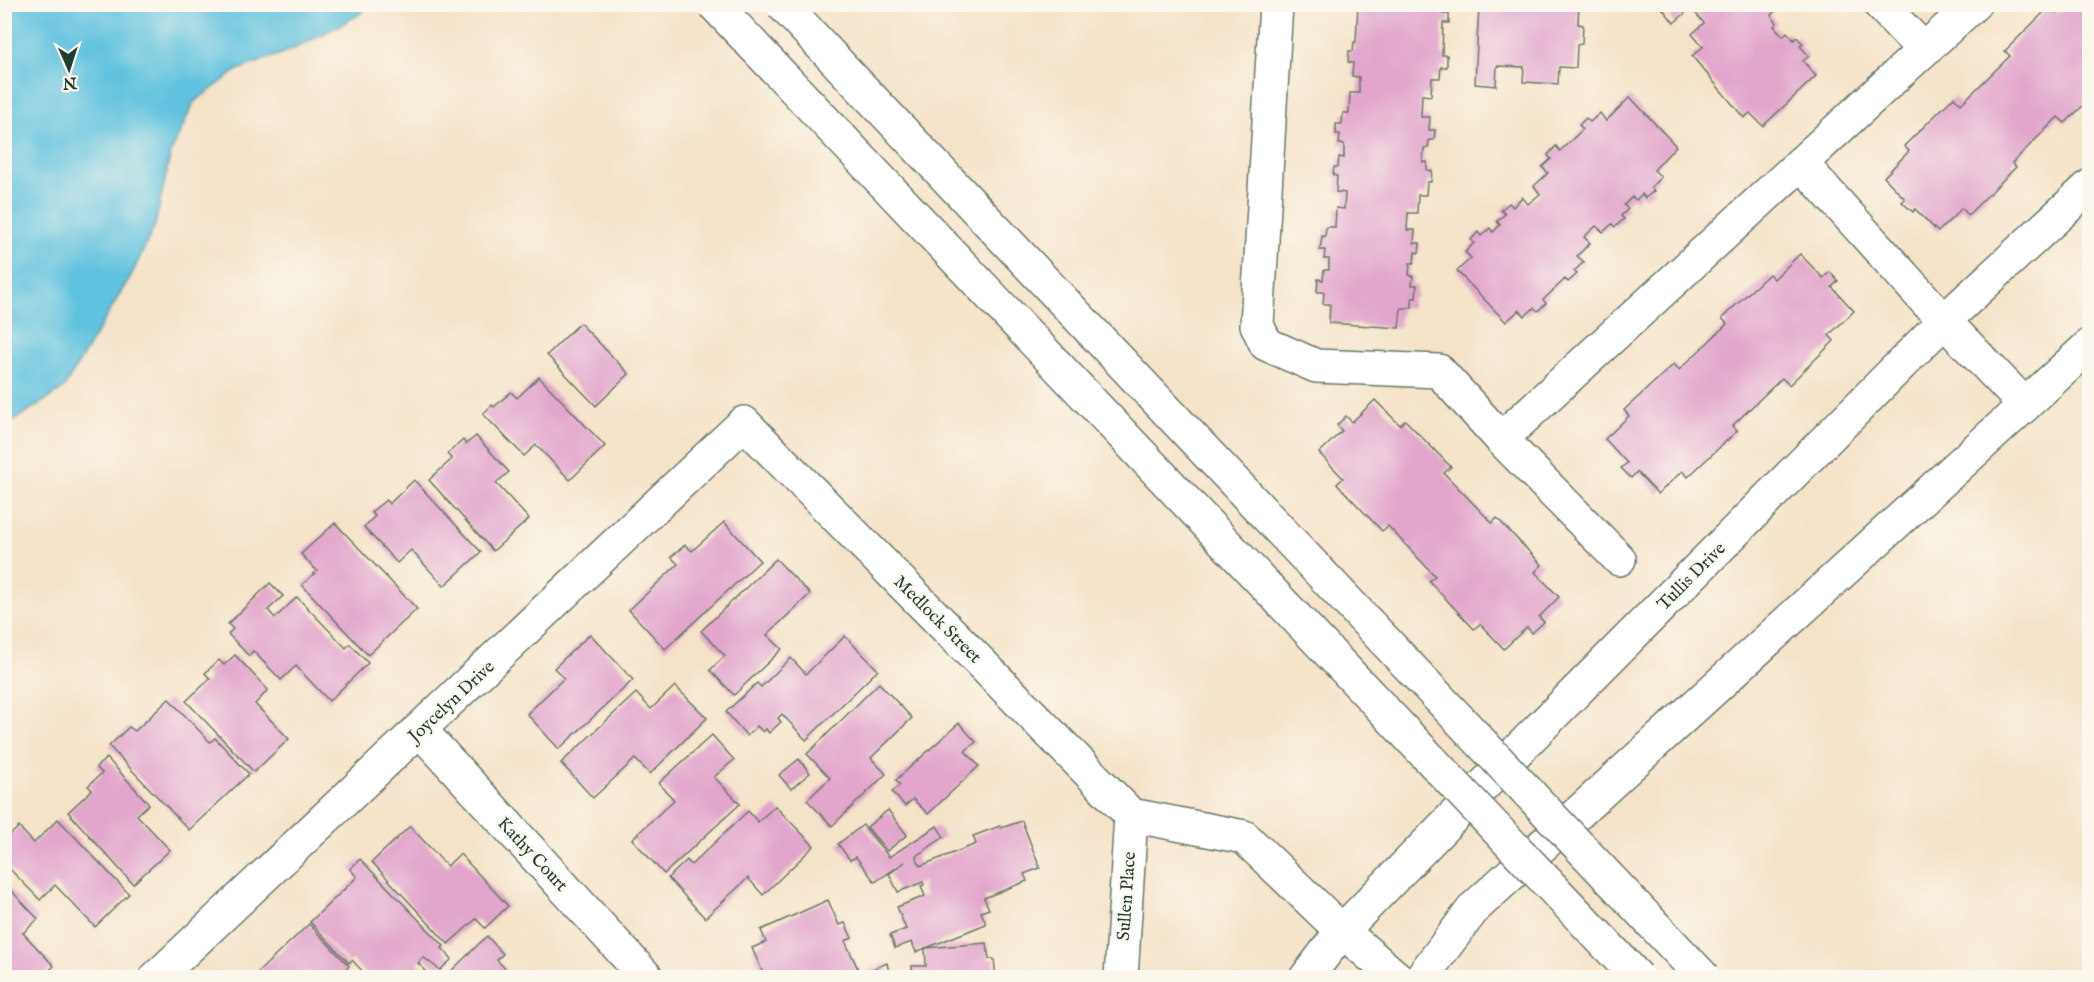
<svg xmlns="http://www.w3.org/2000/svg" width="2094" height="982" viewBox="0 0 2094 982" font-family="'IM FELL English',serif">
<style>
.water{fill:#61c2df;stroke:#40808a;stroke-width:1.5}
.building{fill:#e2a6cc}
.lines{fill:none;stroke-linecap:round;stroke-linejoin:round}
.minor-casing{stroke:#6a7768;stroke-width:36}
.minor{stroke:#fff;stroke-width:33}
.major-bridge-casing{stroke:#6a7768;stroke-width:36;stroke-linecap:butt}
.major-bridge{stroke:#fff;stroke-width:33}
.labels{text-anchor:middle;stroke-width:4.5;stroke-linejoin:round;paint-order:stroke}
.street-label{font-size:18px;fill:#1f3d34;stroke:#fbf7ec}
</style>
<rect width="100%" height="100%" fill="#fbf7ec"/>
<filter id="ink" filterUnits="userSpaceOnUse"><feTurbulence type="fractalNoise" baseFrequency=".0167" numOctaves="2"/><feDisplacementMap in="SourceGraphic" scale="12" xChannelSelector="R" yChannelSelector="G"/><feConvolveMatrix kernelMatrix="1 2 1 2 8 2 1 2 1" color-interpolation-filters="sRGB"/></filter>
<filter id="wash" filterUnits="userSpaceOnUse"><feTurbulence type="fractalNoise" baseFrequency=".008" numOctaves="4" result="noise"/><feDisplacementMap in="SourceGraphic" scale="24" xChannelSelector="R" yChannelSelector="G"/><feGaussianBlur stdDeviation="1.35" result="paint"/><feColorMatrix in="noise" values="0 0 0 0 0 0 0 0 0 0 0 0 0 0 0 0 0 1.4 0 .05"/><feComposite in="paint" operator="in"/></filter>
<g filter="url(#wash)">
<rect width="100%" height="100%" fill="#f5e3c9"/>
<path class="water" d="M 5,4 L 370,5 L 359,15 L 296,48 L 238,70 L 194,102 L 171,152 L 155,225 L 132,274 L 63,389 L 5,426 Z"/>
<g id="blocks">
<g class="building">
<path d="M 1358,4 L 1444,4 L 1443,14 L 1449,14 L 1449,23 L 1443,23 L 1442,55 L 1447,55 L 1447,67 L 1441,67 L 1440,78 L 1432,78 L 1431,96 L 1422,95 L 1421,117 L 1430,117 L 1429,130 L 1435,130 L 1434,140 L 1429,140 L 1428,148 L 1424,148 L 1423,162 L 1427,162 L 1427,170 L 1432,171 L 1431,182 L 1427,182 L 1426,195 L 1418,195 L 1417,213 L 1408,213 L 1407,230 L 1415,230 L 1414,243 L 1420,243 L 1419,253 L 1415,252 L 1414,263 L 1410,263 L 1409,275 L 1413,276 L 1412,285 L 1417,285 L 1416,298 L 1412,298 L 1412,308 L 1401,308 L 1399,328 L 1329,323 L 1330,304 L 1323,304 L 1324,292 L 1317,292 L 1318,279 L 1323,280 L 1324,270 L 1329,270 L 1329,259 L 1324,259 L 1325,250 L 1320,250 L 1322,236 L 1325,237 L 1326,227 L 1335,227 L 1336,208 L 1344,209 L 1345,193 L 1336,192 L 1337,176 L 1333,175 L 1334,167 L 1338,167 L 1339,157 L 1344,158 L 1344,144 L 1339,144 L 1340,134 L 1336,134 L 1336,124 L 1342,124 L 1343,113 L 1349,113 L 1350,93 L 1359,93 L 1359,77 L 1352,76 L 1353,63 L 1348,62 L 1349,51 L 1353,51 L 1354,42 L 1356,42 Z"/>
<path d="M 1479,4 L 1535,4 L 1560,7 L 1561,4 L 1579,4 L 1578,24 L 1583,25 L 1582,44 L 1577,45 L 1576,68 L 1559,67 L 1558,84 L 1523,82 L 1524,67 L 1497,66 L 1496,86 L 1475,84 Z"/>
<path d="M 1659,4 L 1761,4 L 1764,8 L 1768,5 L 1774,12 L 1771,15 L 1777,23 L 1774,26 L 1783,36 L 1787,32 L 1794,40 L 1797,37 L 1803,44 L 1800,46 L 1809,56 L 1803,61 L 1816,76 L 1763,126 L 1750,113 L 1744,118 L 1692,56 L 1703,47 L 1692,34 L 1704,23 L 1691,8 L 1674,23 Z"/>
<path d="M 2065,4 L 2090,4 L 2090,99 L 2065,123 L 2058,117 L 2012,163 L 2016,167 L 1968,215 L 1962,208 L 1938,232 L 1915,209 L 1913,212 L 1902,202 L 1905,199 L 1884,177 L 1909,151 L 1904,146 L 1954,97 L 1961,104 L 2010,56 L 2005,51 L 2050,6 L 2057,13 Z"/>
<path d="M 1630,97 L 1676,146 L 1654,170 L 1661,177 L 1651,187 L 1654,191 L 1645,198 L 1642,194 L 1636,200 L 1632,197 L 1624,205 L 1628,209 L 1621,216 L 1624,219 L 1615,227 L 1612,224 L 1603,232 L 1596,226 L 1584,237 L 1590,243 L 1577,256 L 1584,262 L 1574,271 L 1577,274 L 1568,282 L 1565,279 L 1543,300 L 1546,303 L 1538,311 L 1534,308 L 1525,316 L 1519,310 L 1506,322 L 1457,271 L 1471,258 L 1465,252 L 1474,243 L 1471,240 L 1478,232 L 1481,236 L 1490,228 L 1493,232 L 1500,225 L 1497,221 L 1505,214 L 1501,210 L 1509,203 L 1513,207 L 1522,197 L 1528,204 L 1540,194 L 1534,186 L 1548,173 L 1542,167 L 1551,159 L 1548,155 L 1556,146 L 1560,151 L 1583,129 L 1579,125 L 1586,118 L 1590,122 L 1600,113 L 1606,121 Z"/>
<path d="M 1800,254 L 1823,278 L 1830,272 L 1838,281 L 1832,287 L 1854,311 L 1829,335 L 1834,341 L 1789,385 L 1782,378 L 1732,426 L 1737,431 L 1688,477 L 1682,471 L 1658,494 L 1637,472 L 1631,478 L 1621,468 L 1627,463 L 1605,439 L 1629,416 L 1624,410 L 1674,364 L 1679,370 L 1727,324 L 1722,318 L 1769,274 L 1774,279 Z"/>
<path d="M 580,323 L 629,374 L 596,406 L 547,355 Z"/>
<path d="M 539,377 L 605,446 L 570,480 L 536,445 L 524,456 L 483,414 L 492,405 L 494,407 L 511,392 L 517,398 Z"/>
<path d="M 1375,400 L 1400,425 L 1405,420 L 1451,467 L 1444,473 L 1492,523 L 1497,518 L 1542,565 L 1535,572 L 1559,597 L 1539,617 L 1544,622 L 1532,633 L 1527,627 L 1504,649 L 1480,624 L 1474,629 L 1429,581 L 1435,576 L 1388,526 L 1382,531 L 1337,484 L 1343,478 L 1319,453 L 1342,431 L 1337,425 L 1346,416 L 1352,422 Z"/>
<path d="M 476,436 L 509,472 L 496,483 L 529,519 L 493,551 L 429,480 L 452,459 L 447,454 L 463,440 L 466,444 Z"/>
<path d="M 414,480 L 481,552 L 444,586 L 411,550 L 397,563 L 364,527 L 375,516 L 371,512 L 386,500 L 389,504 Z"/>
<path d="M 724,522 L 760,561 L 665,649 L 629,610 L 678,564 L 671,557 L 685,545 L 692,551 Z"/>
<path d="M 335,523 L 417,609 L 368,655 L 302,585 L 317,571 L 301,554 Z"/>
<path d="M 776,559 L 810,594 L 767,635 L 782,649 L 734,695 L 710,670 L 725,656 L 701,631 Z"/>
<path d="M 270,583 L 283,596 L 268,610 L 275,618 L 297,597 L 346,648 L 350,644 L 368,663 L 329,701 L 296,666 L 281,680 L 253,651 L 249,656 L 228,634 L 233,629 L 228,624 Z"/>
<path d="M 590,634 L 633,680 L 559,749 L 527,714 L 564,678 L 554,668 Z"/>
<path d="M 845,636 L 878,670 L 806,740 L 782,714 L 778,718 L 781,722 L 769,733 L 766,729 L 763,732 L 757,726 L 747,736 L 726,712 L 757,683 L 761,687 L 791,658 L 806,674 Z"/>
<path d="M 235,655 L 268,690 L 255,704 L 289,739 L 254,772 L 186,701 L 210,679 L 205,673 L 219,660 L 224,665 Z"/>
<path d="M 879,683 L 912,718 L 871,758 L 886,774 L 832,826 L 807,800 L 830,778 L 807,754 Z"/>
<path d="M 675,686 L 707,718 L 650,774 L 635,759 L 593,798 L 561,763 L 636,693 L 651,709 Z"/>
<path d="M 169,699 L 210,742 L 215,738 L 249,774 L 189,830 L 109,746 L 129,727 L 135,731 Z"/>
<path d="M 959,723 L 976,742 L 965,751 L 979,766 L 928,814 L 913,799 L 905,806 L 892,792 L 900,785 L 896,780 Z"/>
<path d="M 712,735 L 734,760 L 714,777 L 740,804 L 664,874 L 632,839 L 674,800 L 659,783 Z"/>
<path d="M 107,758 L 149,804 L 137,815 L 170,850 L 133,884 L 68,812 L 92,790 L 88,786 L 102,773 L 96,767 Z"/>
<path d="M 799,759 L 810,773 L 791,789 L 779,775 Z"/>
<path d="M 775,806 L 814,846 L 763,895 L 748,878 L 705,918 L 668,878 L 687,860 L 691,865 L 748,811 L 758,822 Z"/>
<path d="M 888,810 L 907,835 L 887,851 L 867,827 Z"/>
<path d="M 58,819 L 129,894 L 95,927 L 55,885 L 40,900 L 4,863 L 4,840 L 19,827 L 34,843 Z"/>
<path d="M 1022,821 L 1040,868 L 1024,874 L 1027,881 L 984,898 L 989,909 L 981,912 L 986,924 L 916,952 L 912,942 L 895,948 L 890,935 L 906,929 L 897,907 L 925,896 L 921,886 L 924,885 L 923,882 L 898,892 L 889,874 L 905,862 L 875,882 L 856,857 L 850,860 L 838,844 L 863,825 L 889,857 L 937,826 L 944,837 L 916,856 L 920,866 L 976,844 L 973,836 L 1000,826 L 1001,828 Z"/>
<path d="M 410,826 L 447,866 L 460,854 L 508,906 L 485,928 L 476,919 L 448,944 L 372,862 Z"/>
<path d="M 360,859 L 444,946 L 442,948 L 452,959 L 440,970 L 423,957 L 418,963 L 425,970 L 417,978 L 369,978 L 352,960 L 349,963 L 310,922 L 357,877 L 350,869 Z"/>
<path d="M 4,883 L 38,919 L 23,933 L 54,966 L 41,978 L 4,978 Z"/>
<path d="M 828,900 L 839,925 L 845,923 L 852,938 L 845,941 L 858,969 L 839,978 L 765,978 L 752,948 L 766,942 L 761,930 Z"/>
<path d="M 309,924 L 349,966 L 345,971 L 351,978 L 252,978 Z"/>
<path d="M 487,936 L 503,954 L 497,960 L 514,978 L 444,978 Z"/>
<path d="M 987,943 L 989,959 L 994,959 L 996,978 L 913,978 L 912,966 L 926,966 L 925,948 Z"/>
<path d="M 887,963 L 890,978 L 853,978 L 853,977 Z"/>
</g>
</g>
</g>
<g filter="url(#ink)">
<use href="#blocks" fill-opacity="0" stroke="#6a7768" stroke-width="1.5"/>
<g class="lines">
<defs>
<g id="minor">
<path d="M 1276,4 L 1257,325 L 1266,344 L 1316,366 L 1439,371 L 1501,439 L 1619,559"/>
<path d="M 1880,4 L 1924,50"/>
<path d="M 1801,163 L 1944,321 L 2025,405"/>
<path d="M 1501,439 L 1974,4"/>
<path d="M 420,730 L 647,978"/>
<path d="M 1131,815 L 1244,837 L 1342,931 L 1397,978"/>
<path d="M 156,978 L 744,423 L 1131,815"/>
<path d="M 1121,978 L 1131,815"/>
<path d="M 1306,978 L 1342,931 L 1523,745 L 1944,321 L 2090,186"/>
<path d="M 1421,978 L 1474,908 L 2025,405 L 2090,345"/>
</g>
</defs>
<use href="#minor" class="minor-casing"/>
<use href="#minor" class="minor"/>
<defs>
<g id="major-bridge">
<path d="M 714,4 L 1638,978"/>
<path d="M 782,4 L 1704,978"/>
</g>
</defs>
<use href="#major-bridge" class="major-bridge-casing"/>
<use href="#major-bridge" class="major-bridge"/>
</g>
</g>
<g class="labels">
<g class="street-label">
<text transform="translate(1691 576) rotate(-45)" y="6">Tullis Drive</text>
<text transform="translate(938 619) rotate(45)" y="6">Medlock Street</text>
<text transform="translate(451 701) rotate(-43)" y="6">Joycelyn Drive</text>
<text transform="translate(533 854) rotate(47)" y="6">Kathy Court</text>
<text transform="translate(1126 896) rotate(-86)" y="6">Sullen Place</text>
</g>
</g>
<rect width="2094" height="982" fill="none" stroke="#fbf7ec" stroke-width="24"/>
<g transform="translate(69 69) rotate(177)" stroke="#fbf7ec" stroke-width="4.5" paint-order="stroke">
<path d="M0-4.5L10 22L0 15L-10 22Z" fill="#1f3d34"/>
<text y="-9" font-size="16" font-weight="bold" text-anchor="middle" fill="#1f3d34">N</text>
</g>
</svg>
